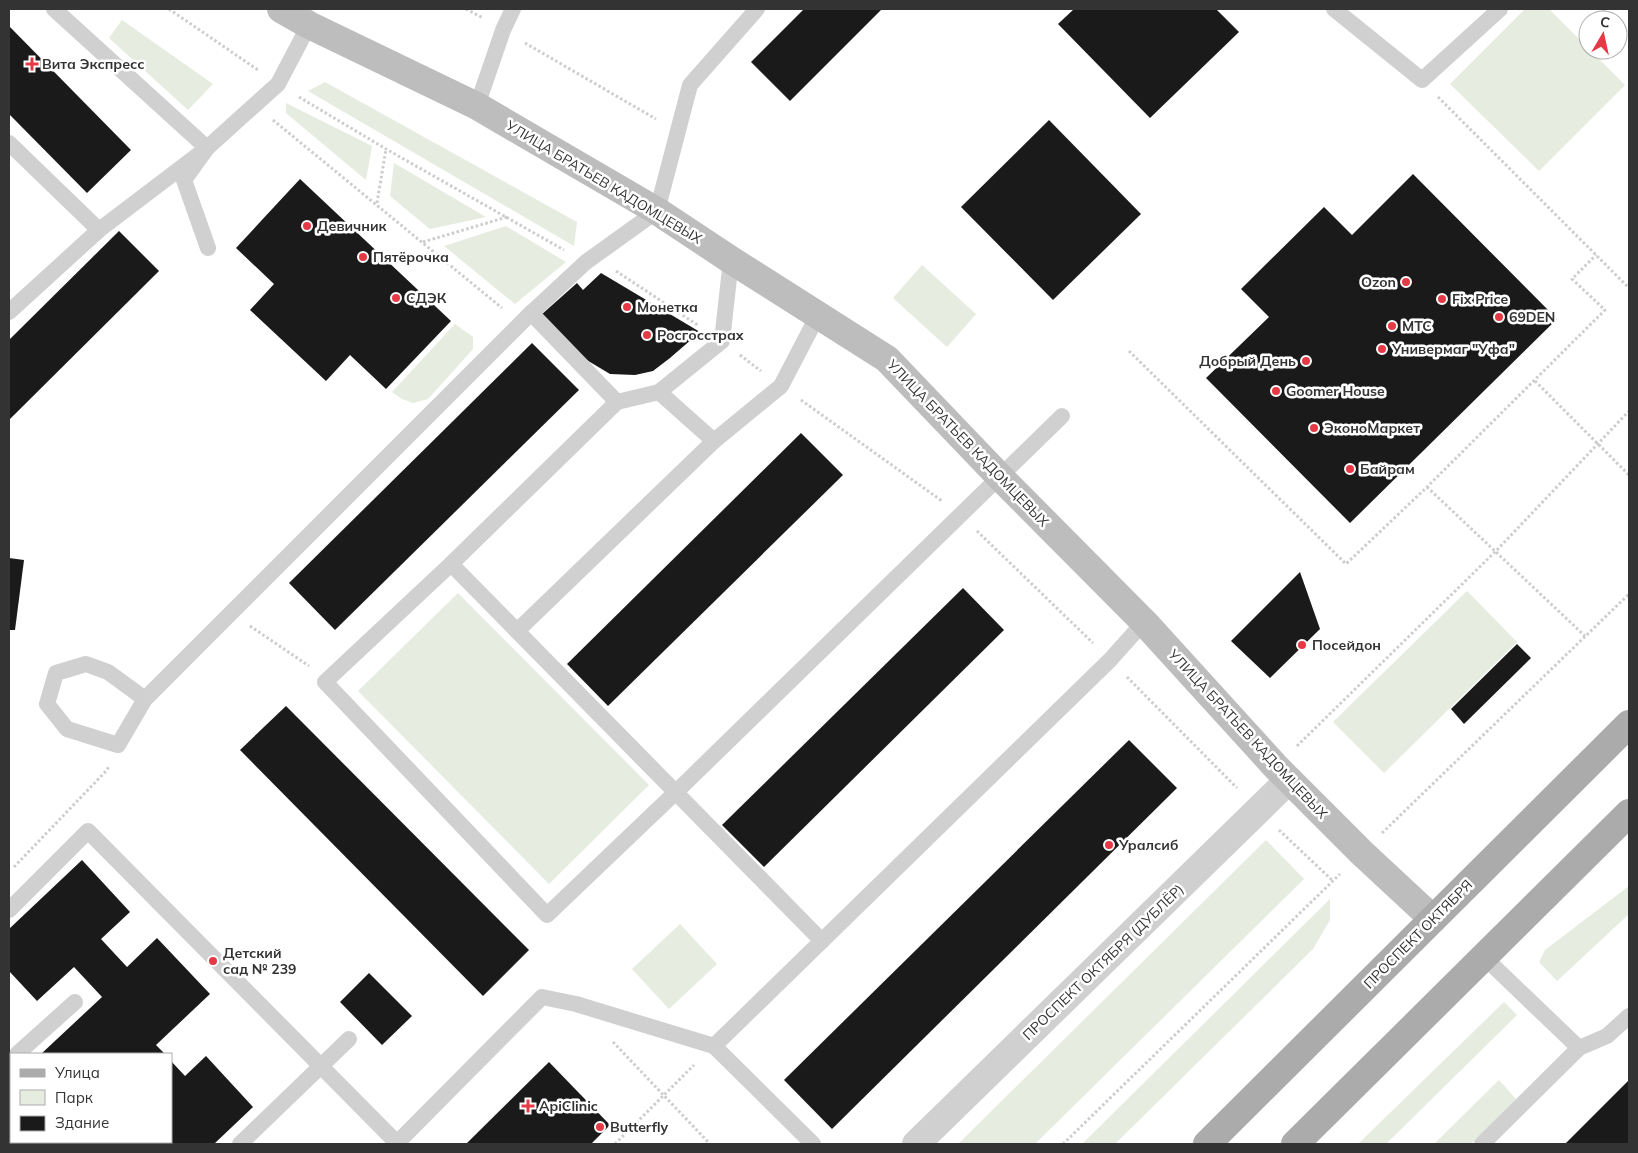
<svg xmlns="http://www.w3.org/2000/svg" width="1638" height="1153" viewBox="0 0 1638 1153" font-family="Mulish,sans-serif">
<style>
.green{fill:#e6ecdf}
.building{fill:#1a1a1a}
.lines{fill:none;stroke-linecap:round;stroke-linejoin:round}
.path{stroke:#cdcdcd;stroke-width:3;stroke-dasharray:2.5 2.5;stroke-linecap:butt}
.lane{stroke:#d0d0d0;stroke-width:16}
.street{stroke:#d0d0d0;stroke-width:28}
.secondary{stroke:#bdbdbd;stroke-width:28}
.primary{stroke:#ababab;stroke-width:28}
.poi-dot{fill:#e63946;stroke:#fff;stroke-width:2}
.labels{text-anchor:middle;stroke-width:5;stroke-linejoin:round;paint-order:stroke}
.poi-label{font-size:14px;font-weight:bold;fill:#333;stroke:#fff;text-anchor:start}
.street-label{font-size:14px;fill:#333;stroke:#fff}
</style>
<rect width="100%" height="100%" fill="#fff"/>
<g class="green">
<path d="M 1525,9 L 1549,9 L 1588,48 L 1588,50 L 1590,50 L 1625,85 L 1539,171 L 1450,84 Z"/>
<path d="M 122,20 L 213,84 L 188,110 L 109,38 Z"/>
<path d="M 325,82 L 577,222 L 574,246 L 308,91 Z"/>
<path d="M 286,103 L 372,146 L 366,180 L 286,113 Z"/>
<path d="M 394,163 L 486,217 L 430,229 L 390,196 Z"/>
<path d="M 506,226 L 566,262 L 515,304 L 444,246 Z"/>
<path d="M 922,265 L 976,314 L 947,347 L 893,298 Z"/>
<path d="M 455,324 L 473,337 L 473,349 L 428,399 L 413,403 L 402,399 L 392,392 Z"/>
<path d="M 1467,591 L 1517,642 L 1384,773 L 1333,722 Z"/>
<path d="M 458,593 L 649,785 L 549,884 L 358,691 Z"/>
<path d="M 1266,840 L 1304,879 L 1035,1144 L 958,1144 Z"/>
<path d="M 1629,886 L 1629,914 L 1557,981 L 1539,962 L 1545,950 Z"/>
<path d="M 1330,899 L 1330,920 L 1313,949 L 1115,1144 L 1082,1144 Z"/>
<path d="M 680,924 L 717,964 L 669,1009 L 632,969 Z"/>
<path d="M 1504,1002 L 1517,1015 L 1386,1144 L 1358,1144 Z"/>
<path d="M 1499,1080 L 1516,1099 L 1471,1144 L 1434,1144 Z"/>
</g>
<g class="building">
<path d="M 804,9 L 882,9 L 790,101 L 751,62 Z"/>
<path d="M 1074,9 L 1216,9 L 1239,32 L 1150,118 L 1058,24 Z"/>
<path d="M 9,26 L 131,150 L 87,193 L 9,114 Z"/>
<path d="M 1049,120 L 1141,214 L 1053,300 L 961,207 Z"/>
<path d="M 1413,174 L 1557,319 L 1350,523 L 1206,378 L 1269,317 L 1241,289 L 1324,207 L 1352,235 Z"/>
<path d="M 300,179 L 451,321 L 386,389 L 350,355 L 326,381 L 250,310 L 274,284 L 236,248 Z"/>
<path d="M 119,231 L 159,271 L 9,420 L 9,340 Z"/>
<path d="M 601,273 L 700,332 L 670,358 L 653,371 L 635,375 L 610,374 L 585,359 L 541,315 L 577,283 L 583,290 Z"/>
<path d="M 532,343 L 579,390 L 335,630 L 289,583 Z"/>
<path d="M 801,433 L 843,475 L 608,706 L 567,664 Z"/>
<path d="M 9,558 L 24,560 L 15,630 L 9,630 Z"/>
<path d="M 1300,572 L 1320,629 L 1270,678 L 1231,641 Z"/>
<path d="M 963,588 L 1004,630 L 764,867 L 722,825 Z"/>
<path d="M 1517,644 L 1531,658 L 1464,724 L 1451,709 Z"/>
<path d="M 286,706 L 529,950 L 483,996 L 240,750 Z"/>
<path d="M 1129,740 L 1177,788 L 832,1129 L 784,1080 Z"/>
<path d="M 82,860 L 130,912 L 101,939 L 127,967 L 157,938 L 210,994 L 156,1045 L 165,1054 L 41,1054 L 102,997 L 74,967 L 37,1001 L 9,971 L 9,929 Z"/>
<path d="M 369,973 L 412,1016 L 382,1045 L 340,1002 Z"/>
<path d="M 206,1056 L 253,1107 L 214,1144 L 111,1143 L 113,1142 L 171,1142 L 171,1061 L 185,1076 Z"/>
<path d="M 549,1062 L 610,1125 L 591,1144 L 466,1144 Z"/>
<path d="M 1629,1080 L 1629,1144 L 1565,1144 Z"/>
</g>
<g class="lines">
<g class="path">
<path d="M 169,9 L 258,70"/>
<path d="M 466,9 L 483,18"/>
<path d="M 1603,9 L 1614,20"/>
<path d="M 1618,23 L 1629,34"/>
<path d="M 525,43 L 656,119"/>
<path d="M 299,97 L 386,149 L 564,250"/>
<path d="M 1438,97 L 1629,288"/>
<path d="M 273,120 L 502,308"/>
<path d="M 377,203 L 386,149"/>
<path d="M 423,242 L 507,217"/>
<path d="M 616,271 L 699,326"/>
<path d="M 1129,351 L 1346,564 L 1427,487 L 1605,310 L 1572,279 L 1596,255"/>
<path d="M 740,355 L 761,371"/>
<path d="M 1535,381 L 1629,475"/>
<path d="M 801,400 L 942,501"/>
<path d="M 1427,487 L 1585,636"/>
<path d="M 977,531 L 1093,643"/>
<path d="M 250,626 L 309,666"/>
<path d="M 1127,677 L 1237,788"/>
<path d="M 1297,746 L 1496,551 L 1629,411"/>
<path d="M 1279,830 L 1333,881"/>
<path d="M 1382,833 L 1629,594"/>
<path d="M 14,867 L 107,770 L 109,766"/>
<path d="M 613,1042 L 710,1144"/>
<path d="M 615,1144 L 694,1065"/>
<path d="M 1063,1144 L 1340,874"/>
</g>
<g class="lane">
<path d="M 54,9 L 207,148 L 184,180 L 208,248"/>
<path d="M 1334,9 L 1422,80 L 1500,9"/>
<path d="M 477,106 L 503,30 L 513,9"/>
<path d="M 9,143 L 99,230"/>
<path d="M 731,260 L 722,341 L 659,392 L 617,402 L 451,564 L 822,941"/>
<path d="M 9,312 L 99,230 L 207,148 L 278,84 L 309,25"/>
<path d="M 531,313 L 617,402"/>
<path d="M 659,392 L 714,441"/>
<path d="M 451,564 L 325,682 L 547,915 L 676,792 L 1062,416"/>
<path d="M 517,631 L 714,441 L 781,386 L 818,315"/>
<path d="M 145,699 L 108,672 L 86,664 L 56,673 L 47,704 L 67,729 L 118,745 L 145,699 L 531,313 L 586,262 L 657,211 L 690,85 L 757,9"/>
<path d="M 9,910 L 88,831 L 398,1144"/>
<path d="M 1484,957 L 1579,1048"/>
<path d="M 17,1054 L 75,1002"/>
<path d="M 9,1077 L 11,1079"/>
<path d="M 73,1142 L 75,1144"/>
<path d="M 397,1143 L 542,997 L 576,1004 L 714,1046"/>
<path d="M 240,1144 L 349,1039"/>
<path d="M 813,1144 L 714,1046 L 1110,660 L 1144,622"/>
<path d="M 1482,1144 L 1579,1048 L 1607,1036 L 1629,1016"/>
</g>
<path class="street" d="M 916,1144 L 1289,780"/>
<path class="secondary" d="M 281,9 L 309,25 L 477,106 L 657,211 L 731,260 L 887,359 L 1000,477 L 1144,622 L 1276,767 L 1362,853 L 1433,919"/>
<g class="primary">
<path d="M 1207,1144 L 1629,724"/>
<path d="M 1295,1144 L 1629,813"/>
</g>
</g>
<g class="poi-dot">
<path d="M29.5 56.5h5v5h5v5h-5v5h-5v-5h-5v-5h5z"/>
<circle cx="307" cy="226" r="5"/>
<circle cx="363" cy="257" r="5"/>
<circle cx="1406" cy="282" r="5"/>
<circle cx="396" cy="298" r="5"/>
<circle cx="1442" cy="299" r="5"/>
<circle cx="627" cy="307" r="5"/>
<circle cx="1499" cy="317" r="5"/>
<circle cx="1392" cy="326" r="5"/>
<circle cx="647" cy="335" r="5"/>
<circle cx="1382" cy="349" r="5"/>
<circle cx="1306" cy="361" r="5"/>
<circle cx="1276" cy="391" r="5"/>
<circle cx="1314" cy="428" r="5"/>
<circle cx="1350" cy="469" r="5"/>
<circle cx="1302" cy="645" r="5"/>
<circle cx="1109" cy="845" r="5"/>
<circle cx="213" cy="961" r="5"/>
<path d="M525.5 1098.5h5v5h5v5h-5v5h-5v-5h-5v-5h5z"/>
<circle cx="600" cy="1127" r="5"/>
</g>
<g class="labels">
<g class="poi-label">
<text x="42" y="69">Вита Экспресс</text>
<text x="317" y="231">Девичник</text>
<text x="373" y="262">Пятёрочка</text>
<text x="1396" y="287" text-anchor="end">Ozon</text>
<text x="406" y="303">СДЭК</text>
<text x="1452" y="304">Fix Price</text>
<text x="637" y="312">Монетка</text>
<text x="1509" y="322">69DEN</text>
<text x="1402" y="331">МТС</text>
<text x="657" y="340">Росгосстрах</text>
<text x="1392" y="354">Универмаг "Уфа"</text>
<text x="1296" y="366" text-anchor="end">Добрый День</text>
<text x="1286" y="396">Goomer House</text>
<text x="1324" y="433">ЭконоМаркет</text>
<text x="1360" y="474">Байрам</text>
<text x="1312" y="650">Посейдон</text>
<text x="1119" y="850">Уралсиб</text>
<text x="223" y="958">Детский<tspan x="223" dy="16">сад № 239</tspan></text>
<text x="539" y="1111">ApiClinic</text>
<text x="610" y="1132">Butterfly</text>
</g>
<g class="street-label">
<text transform="translate(604 182) rotate(31)" y="5">УЛИЦА БРАТЬЕВ КАДОМЦЕВЫХ</text>
<text transform="translate(968 443) rotate(46)" y="5">УЛИЦА БРАТЬЕВ КАДОМЦЕВЫХ</text>
<text transform="translate(1248 734) rotate(47)" y="5">УЛИЦА БРАТЬЕВ КАДОМЦЕВЫХ</text>
<text transform="translate(1418 934) rotate(-45)" y="5">ПРОСПЕКТ ОКТЯБРЯ</text>
<text transform="translate(1103 962) rotate(-44)" y="5">ПРОСПЕКТ ОКТЯБРЯ (ДУБЛЁР)</text>
</g>
</g>
<rect width="1638" height="1153" fill="none" stroke="#333333" stroke-width="20"/>
<rect x="10" y="1053" width="162" height="90" fill="#ffffff" stroke="#adadad"/>
<rect x="20" y="1069" width="25" height="8" fill="#ababab" stroke="#adadad"/>
<text x="55" y="1078" font-size="15" fill="#333333">Улица</text>
<rect x="20" y="1090" width="25" height="15" fill="#e6ecdf" stroke="#adadad"/>
<text x="55" y="1103" font-size="15" fill="#333333">Парк</text>
<rect x="20" y="1116" width="25" height="15" fill="#1a1a1a" stroke="#adadad"/>
<text x="55" y="1128" font-size="15" fill="#333333">Здание</text>
<g transform="translate(1603 35) rotate(9)"><circle r="24" fill="#ffffff" stroke="#adadad"/>
<path d="M0-4L9 19L0 12L-9 19Z" fill="#e63946"/>
<text y="-8" font-size="14" font-weight="bold" text-anchor="middle" fill="#333333">С</text>
</g>
</svg>
